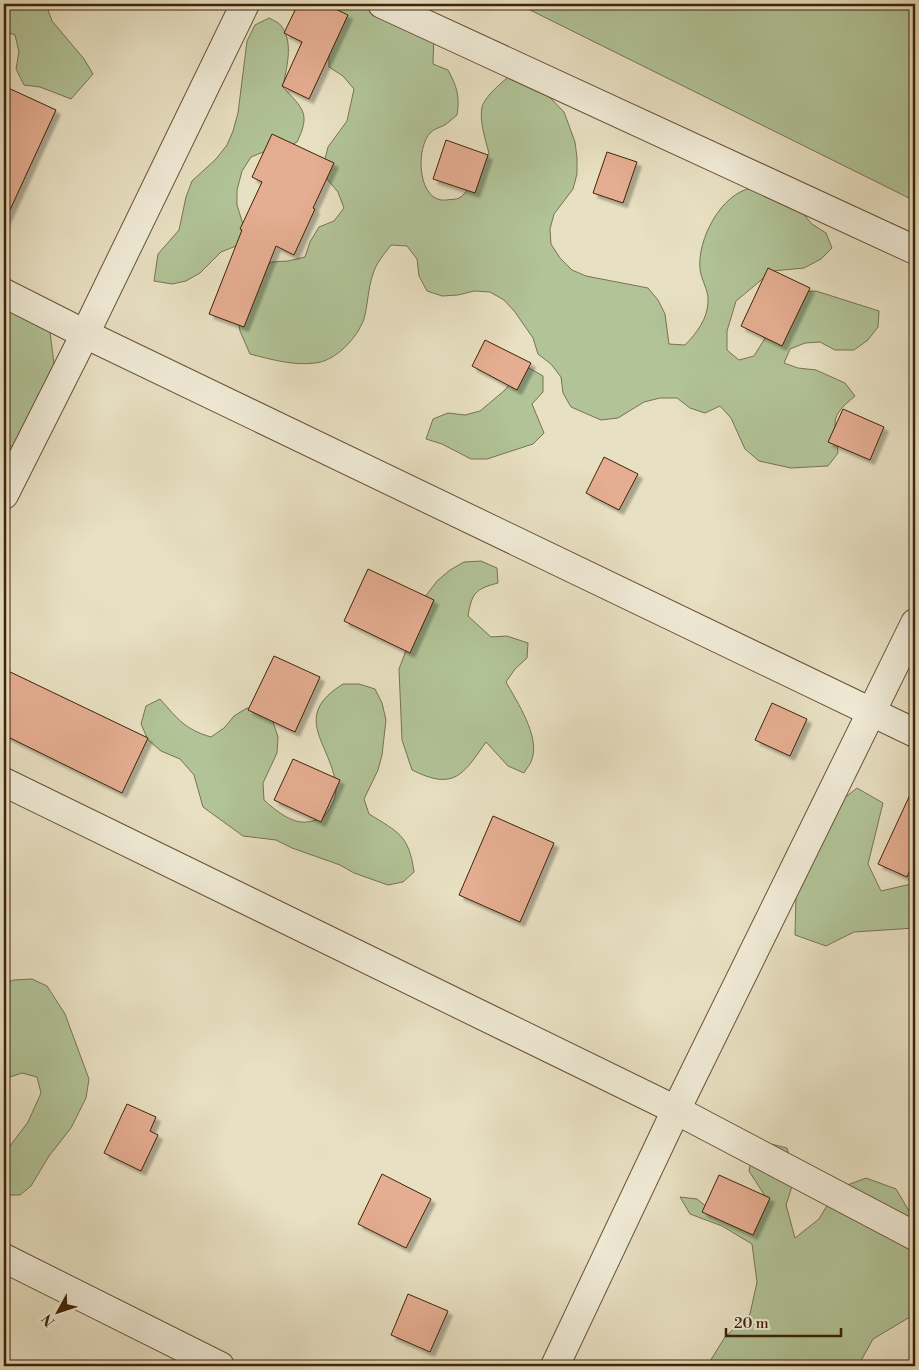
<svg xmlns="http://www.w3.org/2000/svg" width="919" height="1370" viewBox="0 0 919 1370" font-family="'Libre Bodoni',serif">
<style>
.green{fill:#b1c397;stroke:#78734f}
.building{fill:#e5ad91;stroke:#3f2307;filter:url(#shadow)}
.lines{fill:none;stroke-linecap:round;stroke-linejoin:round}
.minor-casing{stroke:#695236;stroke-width:30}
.minor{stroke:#f0ebd7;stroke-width:28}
</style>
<defs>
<filter id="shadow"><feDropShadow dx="4.5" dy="4.5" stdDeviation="1" flood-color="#0004"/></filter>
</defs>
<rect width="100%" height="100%" fill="#e8e0c2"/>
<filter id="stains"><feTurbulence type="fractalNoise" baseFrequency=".004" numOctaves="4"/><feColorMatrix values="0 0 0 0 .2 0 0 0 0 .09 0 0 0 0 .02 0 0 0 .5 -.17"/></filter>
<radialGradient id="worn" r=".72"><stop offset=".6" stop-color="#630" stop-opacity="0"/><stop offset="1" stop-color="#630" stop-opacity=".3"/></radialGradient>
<g class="green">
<path d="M 4,4 L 50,4 L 47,7 L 52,21 L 84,59 L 93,74 L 71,99 L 40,87 L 24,85 L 16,69 L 19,52 L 15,35 L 4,31 Z"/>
<path d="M 343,4 L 405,4 L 434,33 L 433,64 L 448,70 C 457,87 460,96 457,115 C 453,118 449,122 445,125 C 441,127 434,129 431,132 C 415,147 417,204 447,200 C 450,199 456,200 459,198 C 469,193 483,164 489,154 C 486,140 479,122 482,107 C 485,95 507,78 517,70 L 530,77 L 564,112 L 575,142 L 577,158 L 577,174 L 573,189 L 554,214 L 550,229 L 551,244 L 560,258 L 572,270 L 586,276 L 648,288 L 658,300 L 665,314 L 669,344 L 685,345 C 696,334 708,318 708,302 C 709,290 701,280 700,269 C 697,240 721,193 752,188 C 761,186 773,188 782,189 L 812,224 L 826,233 L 832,248 L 821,259 L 804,268 L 772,271 L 736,301 L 727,331 L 727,350 L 739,360 L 754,356 L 788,301 L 800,292 L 816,291 L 879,311 L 878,327 L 868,340 L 854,350 L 835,350 L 820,342 L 805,343 L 790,349 L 784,363 L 798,368 L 816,370 L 845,383 L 855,396 C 827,419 836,421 838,453 L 828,466 L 791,468 L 759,461 L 745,449 L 731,418 L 720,406 L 705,413 L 690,408 L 677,398 L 660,398 L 644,402 L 618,418 L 601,420 L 571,407 L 563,393 L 561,377 L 551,364 L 538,354 L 533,338 L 515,312 L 504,300 L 490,292 L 474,291 L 458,295 L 442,296 L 427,291 L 419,276 L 417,259 L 407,246 L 391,245 C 385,253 376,263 373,274 C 368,288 368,304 364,319 C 357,338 336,361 315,363 C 293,366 270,359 250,354 L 240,331 L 237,314 L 256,270 L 272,262 L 288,261 L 305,257 L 310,242 L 319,227 L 334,221 L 344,208 L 338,192 L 327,179 L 324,163 L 328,147 L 347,121 L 354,89 L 343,76 L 329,67 L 329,50 L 335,17 Z"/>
<path d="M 518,4 L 915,4 L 915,201 Z"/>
<path d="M 269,18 C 273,20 280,23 282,27 C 294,44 286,69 283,87 C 303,109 311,113 297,142 L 283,149 L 266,151 L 251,157 L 242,171 L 237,190 L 237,205 L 246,234 L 236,246 L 221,252 L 200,273 L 186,281 L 172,284 L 154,281 L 158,254 L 179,230 L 186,197 L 192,181 L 216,159 L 227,145 L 233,131 L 238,113 L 247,41 L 255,25 Z"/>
<path d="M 4,307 L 25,315 L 50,332 L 54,364 L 48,393 L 15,445 L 4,448 Z"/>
<path d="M 529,368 L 543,376 L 543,392 L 532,404 L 544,433 L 533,444 L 487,459 L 471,459 L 442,444 L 426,439 L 433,419 L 448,413 L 465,415 L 480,411 L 505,390 L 516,376 Z"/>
<path d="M 915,439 L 915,478 L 910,474 L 911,440 Z"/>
<path d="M 481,561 L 497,568 L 498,583 C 475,589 472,593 468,616 L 491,637 L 507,636 L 528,643 L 527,658 L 515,669 L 506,682 C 517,702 540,736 532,759 C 531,764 526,769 524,773 L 508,766 L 486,742 C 463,775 454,791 412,770 L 402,740 L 399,669 L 405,653 L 418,606 L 437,581 L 450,570 L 464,562 Z"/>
<path d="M 343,684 L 359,684 L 375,689 L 382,703 L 386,720 L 382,755 L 378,770 L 364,799 L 369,814 C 398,832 409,835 414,872 L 403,882 L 388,885 L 354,873 L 340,865 L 292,848 L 276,840 L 243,836 L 203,807 L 194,775 L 180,759 L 161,751 L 148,740 L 141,724 L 146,706 L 160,699 C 178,719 184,729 211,737 L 224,728 L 234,716 L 247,708 L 263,710 L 273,722 L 278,737 L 277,753 L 263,783 L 264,800 C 275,810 292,824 307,822 C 312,822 318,819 323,818 C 330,809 337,798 336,786 C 331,743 290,717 343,684 Z"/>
<path d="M 857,788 L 883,803 L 868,864 L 881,891 L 911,884 L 915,881 L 915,928 L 854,932 L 826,946 L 795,935 L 796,896 L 832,808 Z"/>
<path d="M 32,979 L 47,986 L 65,1014 L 89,1079 L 86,1098 L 71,1128 L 49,1156 L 31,1186 L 20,1195 L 4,1195 L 4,1154 L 28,1122 L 41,1093 L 37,1077 L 22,1073 L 4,1079 L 4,985 L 13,980 Z"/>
<path d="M 755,1140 L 787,1148 L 795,1177 L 786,1205 L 795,1238 L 819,1219 L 837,1189 L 866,1178 L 896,1189 L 912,1216 L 915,1225 L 915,1314 L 873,1339 L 858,1366 L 707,1366 L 725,1337 L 750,1314 L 757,1282 L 752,1244 L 722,1226 L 690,1214 L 680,1197 L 697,1199 L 720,1218 L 767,1199 L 749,1171 Z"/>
</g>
<g class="building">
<path d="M 298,4 L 325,4 L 348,15 L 309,99 L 282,86 L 302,42 L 284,33 Z"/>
<path d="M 4,86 L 56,110 L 4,223 Z"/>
<path d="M 272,134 L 334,163 L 313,208 L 315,209 L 294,255 L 276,246 L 244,327 L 209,314 L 242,230 L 240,229 L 262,182 L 252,177 Z"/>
<path d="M 446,140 L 488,155 L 475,193 L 433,179 Z"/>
<path d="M 607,152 L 637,162 L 623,203 L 593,193 Z"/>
<path d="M 768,268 L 810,288 L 782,346 L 741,326 Z"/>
<path d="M 485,340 L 531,363 L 517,390 L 472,366 Z"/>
<path d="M 843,409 L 884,427 L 870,460 L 828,442 Z"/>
<path d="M 604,457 L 638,474 L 619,510 L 586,493 Z"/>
<path d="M 368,569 L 434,600 L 410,653 L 344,621 Z"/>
<path d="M 274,656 L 320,677 L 295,732 L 248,710 Z"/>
<path d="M 4,669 L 148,738 L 122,793 L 4,735 Z"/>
<path d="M 772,703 L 807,719 L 790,756 L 755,740 Z"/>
<path d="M 293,759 L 340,780 L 321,822 L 274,800 Z"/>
<path d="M 915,784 L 915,859 L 907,877 L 878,864 Z"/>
<path d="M 493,816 L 554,843 L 520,922 L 459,895 Z"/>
<path d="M 127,1104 L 156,1117 L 150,1131 L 158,1135 L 141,1171 L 104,1153 Z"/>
<path d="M 382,1174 L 431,1199 L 406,1248 L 358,1224 Z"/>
<path d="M 719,1175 L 770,1198 L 753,1235 L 702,1212 Z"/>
<path d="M 408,1294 L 448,1311 L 430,1352 L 391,1335 Z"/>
</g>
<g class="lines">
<defs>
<g id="minor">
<path d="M 382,4 L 915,250"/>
<path d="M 4,293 L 85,334 L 915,733"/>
<path d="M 4,495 L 85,334 L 245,4"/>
<path d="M 4,782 L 676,1110 L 915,1236"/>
<path d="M 4,1258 L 220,1366"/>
<path d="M 555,1366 L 676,1110 L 915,623"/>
</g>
</defs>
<use href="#minor" class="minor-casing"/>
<use href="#minor" class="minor"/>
</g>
<rect width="919" height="1370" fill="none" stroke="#e8e0c2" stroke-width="20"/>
<rect x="5" y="5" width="909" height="1360" fill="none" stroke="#3f2307" stroke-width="2.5"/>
<rect x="10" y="10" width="899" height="1350" fill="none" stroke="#3f2307"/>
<g transform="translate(58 1312) rotate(230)" stroke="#f0ebd7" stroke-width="4" paint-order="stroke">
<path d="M0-4L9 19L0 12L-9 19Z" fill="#3f2307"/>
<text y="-8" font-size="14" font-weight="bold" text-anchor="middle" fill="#3f2307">N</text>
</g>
<path d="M726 1328v8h115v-8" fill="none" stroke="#3f2307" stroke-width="2.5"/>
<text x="734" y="1328" font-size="15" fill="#3f2307" stroke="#f0ebd7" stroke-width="4" paint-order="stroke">20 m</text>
<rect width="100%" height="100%" filter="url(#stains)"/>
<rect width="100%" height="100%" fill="url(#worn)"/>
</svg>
